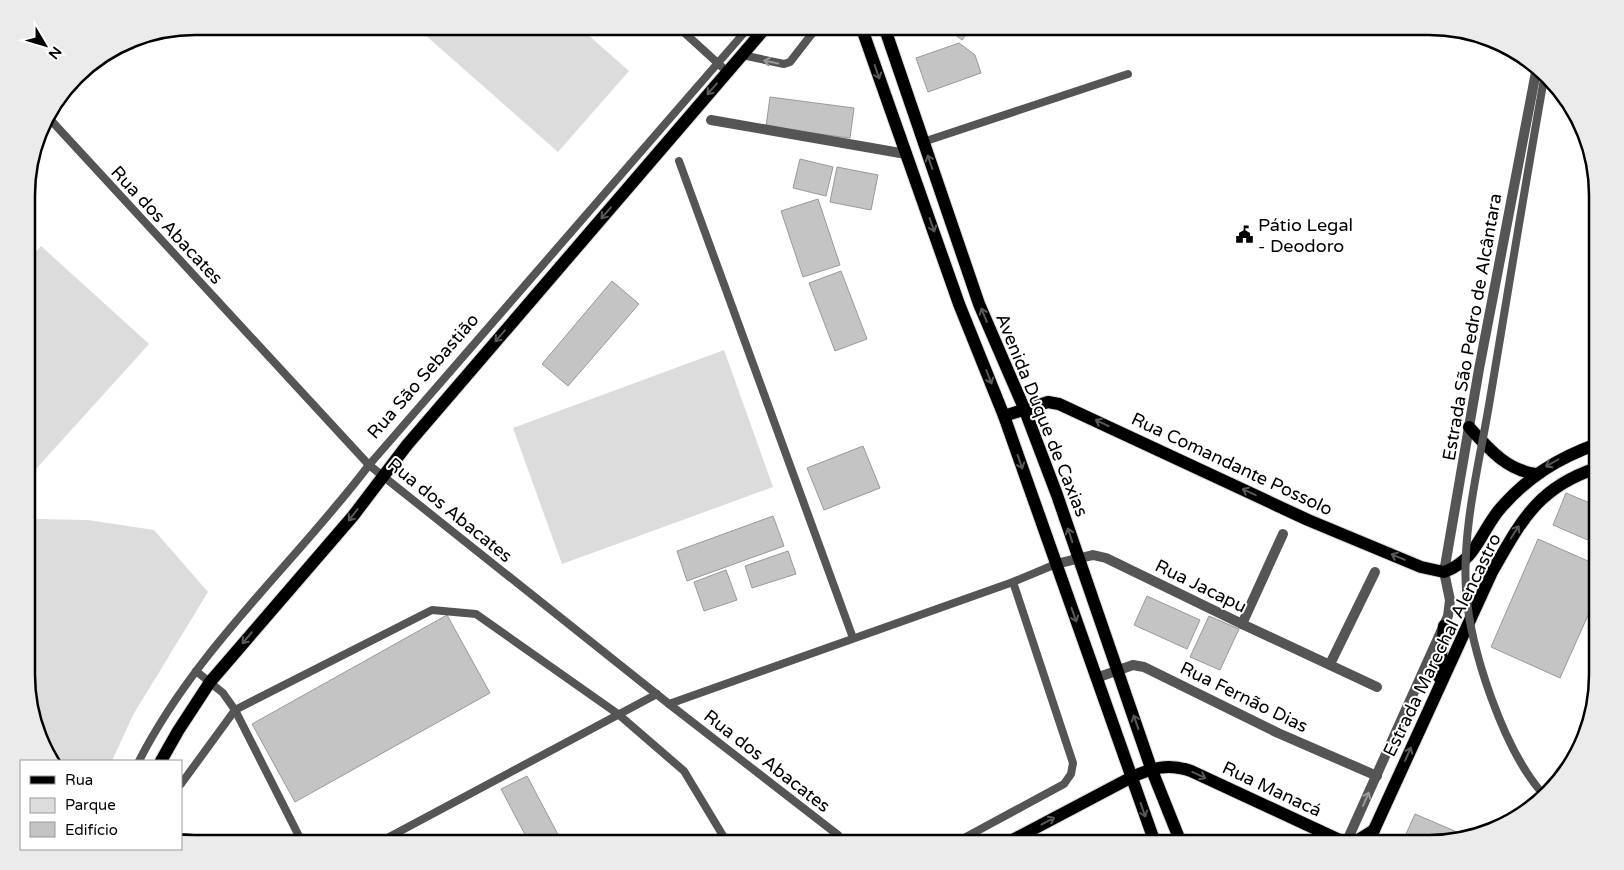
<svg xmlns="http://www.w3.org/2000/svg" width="1624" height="870" viewBox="0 0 1624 870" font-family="'Varela Round',sans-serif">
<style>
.green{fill:#dcdcdc}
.building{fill:#c4c4c4;stroke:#999}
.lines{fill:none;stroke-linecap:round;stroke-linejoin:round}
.primary-casing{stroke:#dbdbdb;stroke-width:14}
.lane{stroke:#555;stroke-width:8}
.street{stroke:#555;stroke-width:10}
.primary{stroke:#000;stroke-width:12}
.lane-bridge{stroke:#555;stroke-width:8}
.oneway{stroke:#999}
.oneway2{stroke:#595959}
.labels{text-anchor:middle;stroke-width:4;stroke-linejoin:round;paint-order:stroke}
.street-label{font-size:18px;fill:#000;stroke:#fff}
.poi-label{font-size:18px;fill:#000;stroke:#fff;text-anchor:start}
.rim{fill:none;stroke:#000;stroke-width:2.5}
</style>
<rect width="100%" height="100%" fill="#fff"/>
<g class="green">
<path d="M 415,26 L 578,26 L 629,71 L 558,152 Z"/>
<path d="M 41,246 L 149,344 L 27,479 L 27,262 Z"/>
<path d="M 724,350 L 773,487 L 562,564 L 513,428 Z"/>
<path d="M 37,519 L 88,520 L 154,530 L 208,592 L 133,715 L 112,761 L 54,761 L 28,697 L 27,521 Z"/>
</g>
<g class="building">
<path d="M 944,26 L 973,26 L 962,40 Z"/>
<path d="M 1003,26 L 1021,26 L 1014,35 Z"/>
<path d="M 959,43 L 975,55 L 981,73 L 928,92 L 916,58 Z"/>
<path d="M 770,97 L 854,108 L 850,138 L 766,127 Z"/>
<path d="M 800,159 L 833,167 L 826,196 L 793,188 Z"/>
<path d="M 837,167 L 878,175 L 871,210 L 830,202 Z"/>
<path d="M 818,199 L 840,265 L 803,277 L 781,211 Z"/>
<path d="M 841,271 L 867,339 L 835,351 L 809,283 Z"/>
<path d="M 612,281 L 639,304 L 568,386 L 542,364 Z"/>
<path d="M 863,446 L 880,488 L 824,510 L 807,468 Z"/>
<path d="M 1566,493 L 1597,506 L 1597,544 L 1553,525 Z"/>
<path d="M 773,516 L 784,546 L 687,581 L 677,551 Z"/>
<path d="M 1538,539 L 1597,565 L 1598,593 L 1560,678 L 1491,647 Z"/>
<path d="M 788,551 L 796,574 L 752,588 L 745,566 Z"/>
<path d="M 726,570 L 737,600 L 704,611 L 694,582 Z"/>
<path d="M 1147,596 L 1200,620 L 1187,649 L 1134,625 Z"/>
<path d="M 447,615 L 490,693 L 295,802 L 252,724 Z"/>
<path d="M 1209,616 L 1239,629 L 1220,670 L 1190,657 Z"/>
<path d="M 527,776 L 563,844 L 530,844 L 501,789 Z"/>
<path d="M 1415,814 L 1464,835 L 1440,843 L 1402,843 Z"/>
</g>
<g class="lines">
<defs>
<g id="primary">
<path d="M 861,26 L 959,304 L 1004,416 L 1155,843"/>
<path d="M 884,26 L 979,304 L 1024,408 L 1057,495 L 1151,768 L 1181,843"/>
<path d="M 1004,416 L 1048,402 L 1059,404 L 1308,520 L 1421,567 L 1444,572 C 1476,560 1479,535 1499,510 C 1527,477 1558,458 1597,444"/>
<path d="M 1469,427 C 1488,448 1506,470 1536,474"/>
<path d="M 1439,677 L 1444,626"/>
<path d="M 161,761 L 178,731 L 210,682 L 353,516 L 407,445 L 767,26"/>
<path d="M 1368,843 L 1492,572 C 1521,521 1538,487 1597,468"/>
<path d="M 1005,844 L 1132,777 C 1152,768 1168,763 1191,771 L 1346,843 L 1358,840 L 1374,830"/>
</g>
</defs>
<use href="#primary" class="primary-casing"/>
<g class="lane">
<path d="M 677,26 L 722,67"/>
<path d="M 742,55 L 784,64 L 790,62 L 818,26"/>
<path d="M 47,116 L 369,465 L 669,704 L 838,835"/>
<path d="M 923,142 L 1128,74"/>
<path d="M 679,161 L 853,638"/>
<path d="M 196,671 L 223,693 L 235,710 L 303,844"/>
<path d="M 669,704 L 1013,582 L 1056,564"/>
<path d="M 139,761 C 196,649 294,564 369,465 L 750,26"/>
<path d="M 181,784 L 235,710 L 432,610 L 476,614 L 618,714 L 684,771 L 728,844"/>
<path d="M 376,844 L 657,694"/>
<path d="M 953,844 L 1064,784 L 1071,774 L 1073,763 L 1013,582"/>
</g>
<g class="street">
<path d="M 711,120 L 906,154"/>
<path d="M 1056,564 L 1093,555 L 1106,558 L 1242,624 L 1377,687"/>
<path d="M 1242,624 L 1283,534"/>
<path d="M 1330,664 L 1375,572"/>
<path d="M 1096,678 L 1133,665 L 1144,667 L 1278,733 L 1377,776"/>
<path d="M 1346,843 L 1448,616 L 1450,600 L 1444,572 L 1479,369 L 1536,72"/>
</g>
<use href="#primary" class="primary"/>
<path class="lane-bridge" d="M 1542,793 C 1503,748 1470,649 1466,590 C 1462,527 1480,461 1490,399 C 1508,292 1525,185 1544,79"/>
</g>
<defs><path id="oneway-shaft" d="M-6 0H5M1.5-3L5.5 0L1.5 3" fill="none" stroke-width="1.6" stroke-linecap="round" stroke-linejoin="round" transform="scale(1.25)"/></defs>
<g class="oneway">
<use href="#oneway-shaft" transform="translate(771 62) rotate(-168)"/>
<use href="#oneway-shaft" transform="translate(1366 799) rotate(-66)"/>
</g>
<g class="oneway2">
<use href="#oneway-shaft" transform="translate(877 72) rotate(71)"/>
<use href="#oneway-shaft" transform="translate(712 89) rotate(131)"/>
<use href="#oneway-shaft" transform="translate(930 162) rotate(-109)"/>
<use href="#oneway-shaft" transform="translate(606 213) rotate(131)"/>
<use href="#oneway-shaft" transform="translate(932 225) rotate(71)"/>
<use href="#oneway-shaft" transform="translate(984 315) rotate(-112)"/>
<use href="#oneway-shaft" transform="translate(500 336) rotate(131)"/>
<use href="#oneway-shaft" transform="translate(989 377) rotate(69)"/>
<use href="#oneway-shaft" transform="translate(1102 423) rotate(-155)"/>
<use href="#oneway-shaft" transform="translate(1020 462) rotate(71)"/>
<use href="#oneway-shaft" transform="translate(1552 463) rotate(150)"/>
<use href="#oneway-shaft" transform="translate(1249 492) rotate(-155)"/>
<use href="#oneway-shaft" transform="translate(353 515) rotate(128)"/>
<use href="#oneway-shaft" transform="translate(1515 532) rotate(-57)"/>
<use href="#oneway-shaft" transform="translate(1070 535) rotate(-108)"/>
<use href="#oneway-shaft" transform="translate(1398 557) rotate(-157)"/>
<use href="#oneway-shaft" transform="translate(1074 615) rotate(70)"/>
<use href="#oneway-shaft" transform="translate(247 638) rotate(130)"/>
<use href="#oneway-shaft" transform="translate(1136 722) rotate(-109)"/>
<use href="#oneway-shaft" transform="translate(1408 754) rotate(-66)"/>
<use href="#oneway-shaft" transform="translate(1199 775) rotate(25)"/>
<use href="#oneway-shaft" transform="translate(1143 810) rotate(71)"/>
<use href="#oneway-shaft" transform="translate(1048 821) rotate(-28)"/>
</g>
<defs>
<symbol id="civic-bare" viewBox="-9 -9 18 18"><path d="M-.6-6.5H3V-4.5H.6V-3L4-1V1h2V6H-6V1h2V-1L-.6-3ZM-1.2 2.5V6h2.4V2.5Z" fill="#000" stroke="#fff" stroke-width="2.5" paint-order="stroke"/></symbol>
</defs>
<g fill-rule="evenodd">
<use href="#civic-bare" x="1232" y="222" width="25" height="25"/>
</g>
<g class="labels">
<g class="street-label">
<text transform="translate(167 225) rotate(47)" y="6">Rua dos Abacates</text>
<text transform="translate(1472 327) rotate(-80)" y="6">Estrada São Pedro de Alcântara</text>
<text transform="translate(423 376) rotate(-49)" y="6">Rua São Sebastião</text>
<text transform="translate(1042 415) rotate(68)" y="6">Avenida Duque de Caxias</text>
<text transform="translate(1232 464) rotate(25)" y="6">Rua Comandante Possolo</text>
<text transform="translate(450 510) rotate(39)" y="6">Rua dos Abacates</text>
<text transform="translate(1201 586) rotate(26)" y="6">Rua Jacapu</text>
<text transform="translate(1442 645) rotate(-64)" y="6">Estrada Marechal Alencastro</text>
<text transform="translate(1244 697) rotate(26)" y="6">Rua Fernão Dias</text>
<text transform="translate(767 761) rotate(38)" y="6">Rua dos Abacates</text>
<text transform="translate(1272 789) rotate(25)" y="6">Rua Manacá</text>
</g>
<g class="poi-label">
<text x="1258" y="231">Pátio Legal<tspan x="1258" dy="21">- Deodoro</tspan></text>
</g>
</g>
<path d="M0 0H1624V870H0ZM195 35H1429A160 160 0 0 1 1589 195V675A160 160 0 0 1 1429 835H195A160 160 0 0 1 35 675V195A160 160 0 0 1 195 35Z" fill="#ebebeb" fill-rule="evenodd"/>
<path class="rim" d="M195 35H1429A160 160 0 0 1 1589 195V675A160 160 0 0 1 1429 835H195A160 160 0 0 1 35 675V195A160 160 0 0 1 195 35Z"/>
<rect x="20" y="760" width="162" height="90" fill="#ffffff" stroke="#999999"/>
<rect x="30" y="776" width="25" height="8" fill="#000000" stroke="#999999"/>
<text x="65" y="785" font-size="15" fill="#000000">Rua</text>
<rect x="30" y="798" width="25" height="15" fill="#dcdcdc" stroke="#999999"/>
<text x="65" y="810" font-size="15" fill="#000000">Parque</text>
<rect x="30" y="822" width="25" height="15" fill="#c4c4c4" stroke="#999999"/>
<text x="65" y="835" font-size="15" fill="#000000">Edifício</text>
<g transform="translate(45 45) rotate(128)" stroke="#ffffff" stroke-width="4" paint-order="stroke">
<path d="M0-4L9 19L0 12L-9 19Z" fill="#000000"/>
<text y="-8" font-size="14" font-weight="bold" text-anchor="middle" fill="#000000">N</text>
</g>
</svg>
